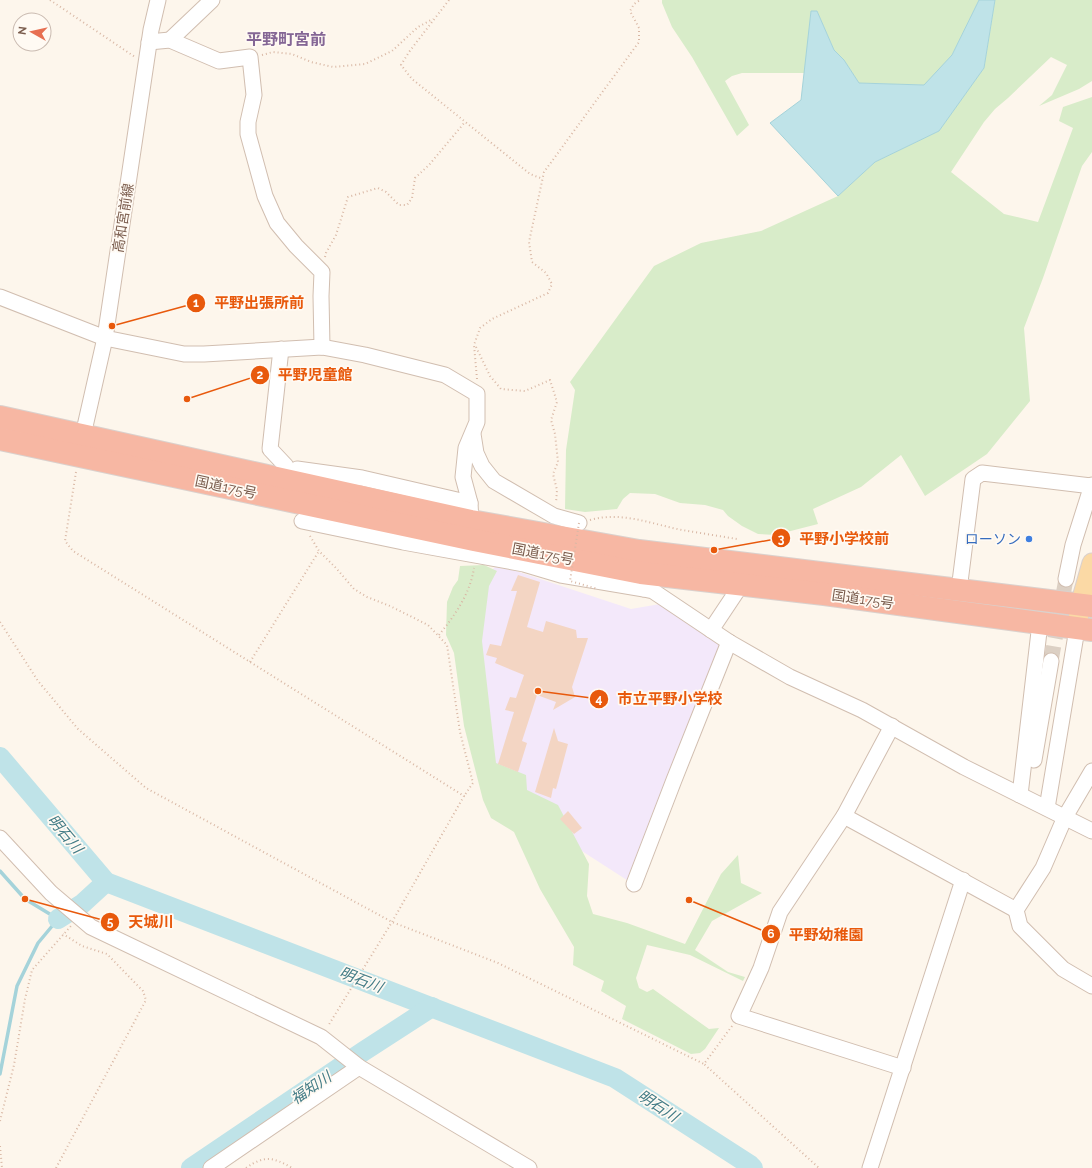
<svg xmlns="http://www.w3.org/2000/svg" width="1092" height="1168" viewBox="0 0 1092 1168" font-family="Raleway,'Noto Sans JP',sans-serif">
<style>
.education{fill:#f3e8fa}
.green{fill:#d8ecc9}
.water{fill:#bfe3e8;stroke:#a5d3da}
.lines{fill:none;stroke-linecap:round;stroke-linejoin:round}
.stream{stroke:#a5d3da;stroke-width:3.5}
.river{stroke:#bfe3e8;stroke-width:20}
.building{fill:#f3d5c3}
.minor-tunnel{stroke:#dcd0c4;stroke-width:15;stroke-dasharray:15 8;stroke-linecap:butt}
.minor-casing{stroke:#d1beb0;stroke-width:17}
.major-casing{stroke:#dad1cd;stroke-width:21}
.highway-casing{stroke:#dad1cd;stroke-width:24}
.path{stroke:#d9b8a5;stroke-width:2;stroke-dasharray:1 3;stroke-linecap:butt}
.minor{stroke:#fff;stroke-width:15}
.major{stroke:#fbd9a5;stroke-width:19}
.highway{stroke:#f7b7a3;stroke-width:22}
.path-bridge{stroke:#d9b8a5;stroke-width:2;stroke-dasharray:1 3;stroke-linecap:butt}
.shop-dot{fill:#3f7fe0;stroke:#fffaf3;stroke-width:1.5}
.labels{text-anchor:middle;stroke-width:3.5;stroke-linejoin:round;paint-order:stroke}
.street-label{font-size:14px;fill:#7a5c4d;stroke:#fffaf3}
.shop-label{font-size:14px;fill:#366cbe;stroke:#fffaf3;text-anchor:end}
.water-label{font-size:15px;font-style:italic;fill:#437c86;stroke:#fffaf3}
.quarter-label{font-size:16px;font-weight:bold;fill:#846695;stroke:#fffaf3}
.leader{fill:none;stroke:#e8590c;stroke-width:1.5}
.callout-dot{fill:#e8590c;stroke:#fffaf3;stroke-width:1.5}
.mark-label{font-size:12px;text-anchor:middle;font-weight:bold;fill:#fff}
.callout-label{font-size:15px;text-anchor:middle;font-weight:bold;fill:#e8590c;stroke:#fffaf3;stroke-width:3.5;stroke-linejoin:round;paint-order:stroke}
</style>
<rect width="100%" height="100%" fill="#fdf6ec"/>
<path class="education" d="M 495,567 L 516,571 L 631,609 L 666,603 L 723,643 L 630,882 L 501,799 L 467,644 L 479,582 Z"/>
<g class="green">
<path d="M 662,0 L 979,0 L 952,55 L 925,85 L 859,83 L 844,60 L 834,50 L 817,11 L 811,11 L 805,73 L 742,73 L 732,76 L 725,81 L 749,125 L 737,136 L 692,57 L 672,27 L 662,3 Z"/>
<path d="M 995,0 L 1092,0 L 1092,81 L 1079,89 L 1039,106 L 1052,95 L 1067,65 L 1051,57 L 1008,98 L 995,109 L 984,122 L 951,172 L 1004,214 L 1038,222 L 1073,128 L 1059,121 L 1063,107 L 1092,97 L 1092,152 L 1082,166 L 1043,278 L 1024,328 L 1030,401 L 987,454 L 925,496 L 901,455 L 861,487 L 813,509 L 818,524 L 775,535 L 758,534 L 742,526 L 728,516 L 723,510 L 705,505 L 680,503 L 655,494 L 630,493 L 623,499 L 617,509 L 585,512 L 565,509 L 566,450 L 575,390 L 570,382 L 654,266 L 701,243 L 761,231 L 838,196 L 875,162 L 939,131 L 984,68 Z"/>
<path d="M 484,565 L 497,571 L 489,586 L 482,641 L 496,763 L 526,775 L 527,790 L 558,805 L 589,864 L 587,896 L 593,914 L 627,923 L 685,944 L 721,874 L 738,855 L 741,883 L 762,893 L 712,921 L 695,950 L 728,972 L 745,977 L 743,981 L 690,955 L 647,945 L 636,978 L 639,988 L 647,992 L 653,989 L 709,1029 L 719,1028 L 705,1049 L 700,1053 L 691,1054 L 622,1019 L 626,1006 L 601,991 L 604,981 L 573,965 L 574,947 L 540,889 L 514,832 L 491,818 L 483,800 L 464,726 L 454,653 L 446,635 L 447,602 L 453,587 L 458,580 L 460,566 Z"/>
</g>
<path class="water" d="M 979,0 L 995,0 L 984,68 L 939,131 L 875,162 L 838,196 L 770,123 L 801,100 L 811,11 L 817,11 L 834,50 L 844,60 L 859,83 L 924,85 L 952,55 Z"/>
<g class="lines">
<path class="stream" d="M 0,871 L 25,899 L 58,919 L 38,943 L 17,986 L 0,1074"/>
<g class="river">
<path d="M 0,757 L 106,882 L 615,1078 L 750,1165 L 753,1168"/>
<path d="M 58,919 L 82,904 L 106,882"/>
<path d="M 191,1168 L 364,1051 L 432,1007"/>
</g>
</g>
<g class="building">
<path d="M 518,575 L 540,582 L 527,627 L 543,632 L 546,621 L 576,630 L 577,638 L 588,638 L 572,687 L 575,697 L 553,710 L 556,702 L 537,695 L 522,741 L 527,743 L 518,772 L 498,764 L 514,712 L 505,710 L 510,697 L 516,698 L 524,675 L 495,663 L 497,658 L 486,655 L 490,644 L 501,646 L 517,591 L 511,591 Z"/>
<path d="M 554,728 L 558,741 L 568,744 L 556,789 L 553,788 L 551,798 L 535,792 Z"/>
<path d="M 568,811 L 582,828 L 574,834 L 560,819 Z"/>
</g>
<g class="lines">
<path class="minor-tunnel" d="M 1051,661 L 1066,579"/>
<defs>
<g id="minor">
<path d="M 170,40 L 212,0"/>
<path d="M 149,42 L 170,40 L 219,61 L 250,57 L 254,95 L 248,122 L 248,134 L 265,196 L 277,223 L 296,246 L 322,272 L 321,296 L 322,347"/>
<path d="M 0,297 L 105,338 L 184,354 L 204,354 L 322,347 L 365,355 L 445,375 L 477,394 L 477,422 L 466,448 L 463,477 L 470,503 L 471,521"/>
<path d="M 281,349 L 270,449 L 286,466"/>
<path d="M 473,434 L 476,453 L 482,466 L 494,481 L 554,516 L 579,523"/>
<path d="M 81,444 L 105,338 L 151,30 L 158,0"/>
<path d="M 295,482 L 297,469 L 362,478 L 470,503"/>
<path d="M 302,521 L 403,542 L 524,564 L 561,575 L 644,589"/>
<path d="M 641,573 L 644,589 L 653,591 L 729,642 L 790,677 L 862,710 L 964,767 L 1092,831"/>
<path d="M 1066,579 L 1073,545 L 1092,485"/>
<path d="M 959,590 L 973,479 L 982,473 L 1092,486"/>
<path d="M 711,630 L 741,585"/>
<path d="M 892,726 L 844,816 L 780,912 L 761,968 L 739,1016 L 903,1068"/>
<path d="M 1034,760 L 1051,661"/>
<path d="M 1020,795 L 1040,623"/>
<path d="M 1047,808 L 1077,629"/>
<path d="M 844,816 L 1016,910 L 1043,868 L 1065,817 L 1092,771"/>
<path d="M 0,838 L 51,893 L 91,927 L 321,1037 L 359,1067 L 529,1168"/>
<path d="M 634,884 L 674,780 L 729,642"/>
<path d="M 1016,910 L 1020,926 L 1063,969 L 1092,986"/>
<path d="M 211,1168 L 359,1067"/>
<path d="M 870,1168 L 963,880"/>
</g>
<path id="major" d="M 1077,629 L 1080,605 L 1092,563"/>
<g id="highway">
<path d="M 0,417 L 471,521 L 639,551 L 1092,606"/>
<path d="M 0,439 L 474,540 L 641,573 L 824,594 L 1092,630"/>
</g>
</defs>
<use href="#minor" class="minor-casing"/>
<use href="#major" class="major-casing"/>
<use href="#highway" class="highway-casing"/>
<g class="path">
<path d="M 50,0 L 135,57"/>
<path d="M 449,0 L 409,52 L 401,65 L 412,79 L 530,174 L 543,179"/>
<path d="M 262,55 L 273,52 L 292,54 L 311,62 L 333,67 L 365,64 L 392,51 L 418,27 L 433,19"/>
<path d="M 325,257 L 326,253 L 336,235 L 348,197 L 378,188 L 386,192 L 399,205 L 407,205 L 412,198 L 415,178 L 429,165 L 465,122"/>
<path d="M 476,347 L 490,376 L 501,389 L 525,391 L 550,380 L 557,402 L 551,420 L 555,434 L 558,462 L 553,474 L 557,490 L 556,503"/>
<path d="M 477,379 L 474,345 L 480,328 L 492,319 L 548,293 L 552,284 L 546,273 L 532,262 L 529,242 L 544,172 L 639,42 L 639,28 L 630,11 L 634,4 L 640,0"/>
<path d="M 76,472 L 65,541 L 73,551 L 464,796 L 392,922 L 328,1026"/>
<path d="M 590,520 C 622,511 651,524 682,530 C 700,533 719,536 737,539"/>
<path d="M 310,536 L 319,551 L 336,568 L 354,589 L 367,597 L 390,606 L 428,625 L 447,645 L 460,732 L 473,783 L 464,796"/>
<path d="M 0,622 L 38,681 L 78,729 L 146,788 L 392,922 L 498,963 L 704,1064"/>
<path d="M 439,635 C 455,615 470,594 474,568"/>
<path d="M 250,662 L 319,551"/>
<path d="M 732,1026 L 704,1064 L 819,1168"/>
<path d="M 0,1121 L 14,1065 L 25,999 L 32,970 L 71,926"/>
<path d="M 0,1146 L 2,1168"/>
<path d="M 56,1168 L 146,1000 L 143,991 L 107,954 L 82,946 L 63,934"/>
<path d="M 246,1168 C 265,1155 273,1157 292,1168"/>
</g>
<use href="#minor" class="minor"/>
<use href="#major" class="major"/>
<use href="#highway" class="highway"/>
<path class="path-bridge" d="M 579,523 L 570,581 L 598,589"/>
</g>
<circle class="shop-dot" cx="1029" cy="539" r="4"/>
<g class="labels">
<g class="street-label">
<text transform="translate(123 218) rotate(-81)" y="5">高和宮前線</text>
<text transform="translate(226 487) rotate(12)" y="5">国道175号</text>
<text transform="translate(543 554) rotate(11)" y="5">国道175号</text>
<text transform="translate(863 599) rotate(8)" y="5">国道175号</text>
</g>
<g class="shop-label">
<text x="1021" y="544">ローソン</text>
</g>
<g class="water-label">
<text transform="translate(65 834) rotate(50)" y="5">明石川</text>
<text transform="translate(361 980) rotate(21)" y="5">明石川</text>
<text transform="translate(311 1088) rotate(-34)" y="5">福知川</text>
<text transform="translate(658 1106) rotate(33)" y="5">明石川</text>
</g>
<g class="quarter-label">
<text x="286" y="45">平野町宮前</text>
</g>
</g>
<path class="leader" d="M112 326L196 303M187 399L260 375M714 550L781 538M538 691L599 699M25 899L110 922M689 900L771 934"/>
<g class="callout-dot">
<circle cx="112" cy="326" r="4"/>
<circle cx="187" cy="399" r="4"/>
<circle cx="714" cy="550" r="4"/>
<circle cx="538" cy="691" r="4"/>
<circle cx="25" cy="899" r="4"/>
<circle cx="689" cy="900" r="4"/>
<circle cx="196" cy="303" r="10"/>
<circle cx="260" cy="375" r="10"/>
<circle cx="781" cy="538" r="10"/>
<circle cx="599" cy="699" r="10"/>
<circle cx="110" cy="922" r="10"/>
<circle cx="771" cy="934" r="10"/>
</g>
<g class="mark-label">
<text x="196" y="307">1</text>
<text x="260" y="379">2</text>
<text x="781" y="543">3</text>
<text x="599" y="703">4</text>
<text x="110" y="926">5</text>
<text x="771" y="938">6</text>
</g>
<g class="callout-label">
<text x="259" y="308">平野出張所前</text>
<text x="315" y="380">平野児童館</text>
<text x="844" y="544">平野小学校前</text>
<text x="670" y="704">市立平野小学校</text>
<text x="151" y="927">天城川</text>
<text x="826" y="940">平野幼稚園</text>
</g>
<g transform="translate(32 32) rotate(278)"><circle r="19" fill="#fffaf3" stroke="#cabbb1"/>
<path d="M0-3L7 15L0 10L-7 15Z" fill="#e76f51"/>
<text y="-6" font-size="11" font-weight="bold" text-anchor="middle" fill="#7a5c4d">N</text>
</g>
</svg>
